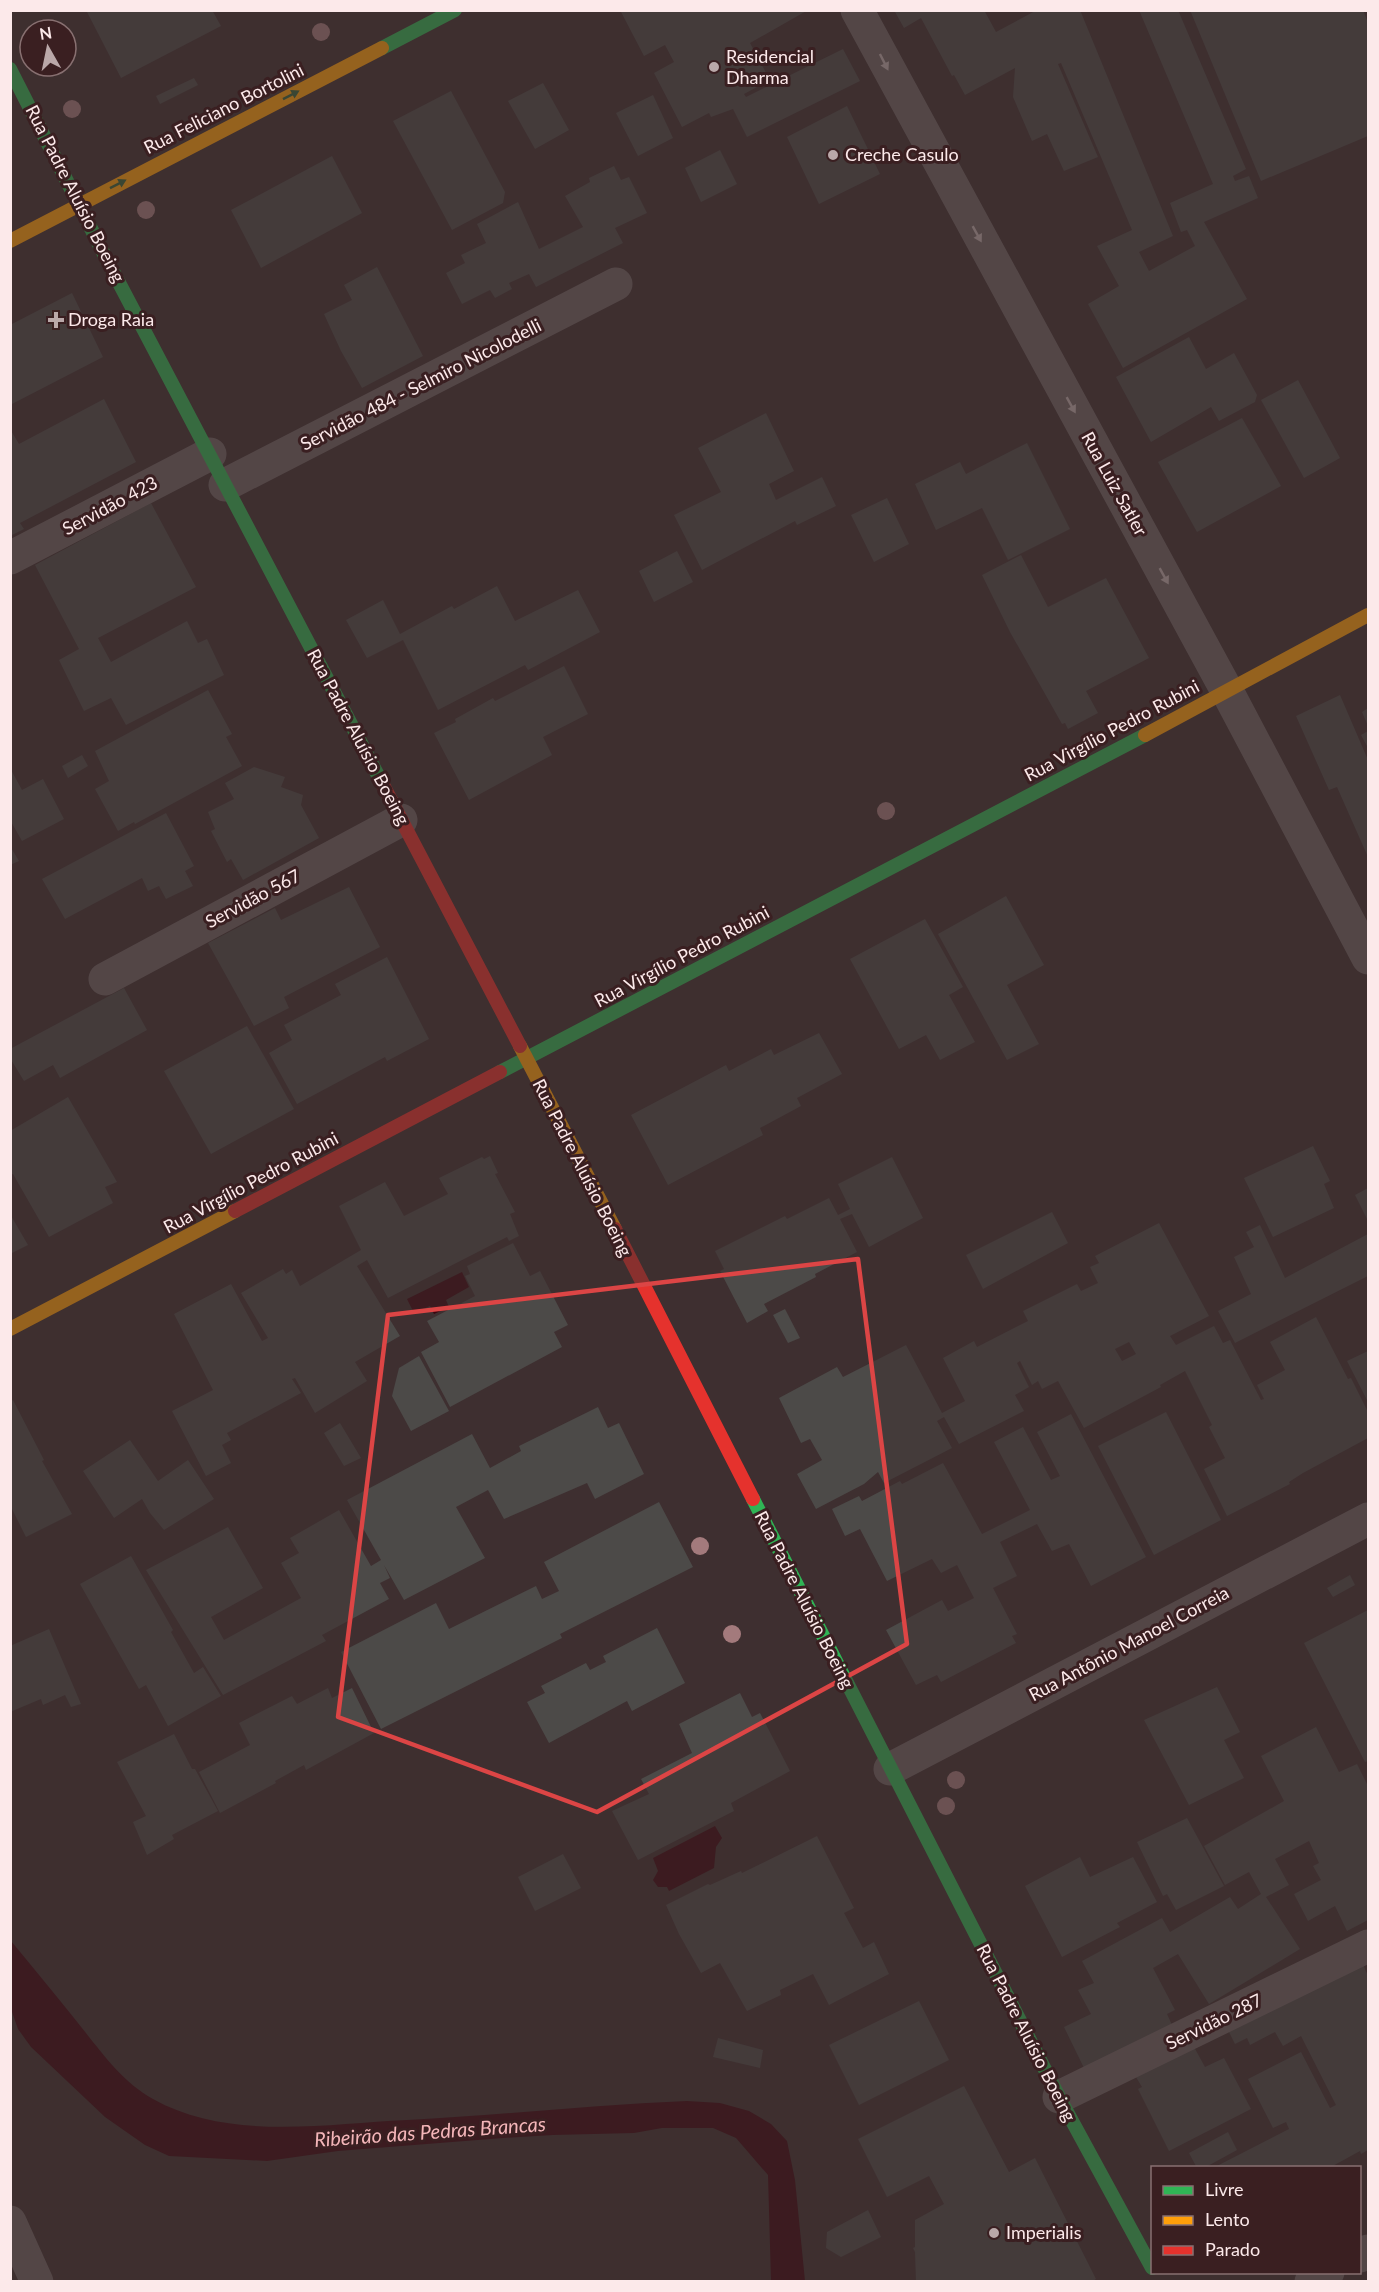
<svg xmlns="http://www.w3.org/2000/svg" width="1379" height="2292" viewBox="0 0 1379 2292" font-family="Lato,sans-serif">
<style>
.water{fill:#3a040e}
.building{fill:#4c4a48;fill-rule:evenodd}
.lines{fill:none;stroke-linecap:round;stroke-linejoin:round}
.street{stroke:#6e6363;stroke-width:33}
.fast{stroke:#30b455;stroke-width:14}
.slow{stroke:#ff9f0a;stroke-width:14}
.jam{stroke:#e5322d;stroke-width:14}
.tree{fill:#a37a7c}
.oneway{fill:#bcadad}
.oneway2{fill:#366238}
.marked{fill:none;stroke:#dc4545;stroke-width:4.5;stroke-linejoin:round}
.poi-dot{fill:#baa8a9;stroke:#3a1f21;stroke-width:2}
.labels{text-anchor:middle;stroke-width:6;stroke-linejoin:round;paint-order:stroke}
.poi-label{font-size:18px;fill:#fce9ea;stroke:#3a1f21;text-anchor:start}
.street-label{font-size:18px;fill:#fce9ea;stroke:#3a1f21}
.water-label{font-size:20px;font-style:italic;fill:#f4b6b9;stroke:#3a1f21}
</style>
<rect width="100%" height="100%" fill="#3e2f30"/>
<g class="water">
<path d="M 462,1272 L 469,1287 L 446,1300 L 449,1307 L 434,1314 L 430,1306 L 414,1313 L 407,1299 Z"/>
<path d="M 715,1826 L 722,1838 L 716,1847 L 714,1868 L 669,1891 L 667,1887 L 658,1887 L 653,1880 L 658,1871 L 653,1858 Z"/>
<path d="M 11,1941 C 32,1966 53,1992 74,2018 C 97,2046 120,2081 153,2099 C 228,2141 324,2124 407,2120 C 500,2115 593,2105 687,2101 L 720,2103 L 749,2111 L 771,2124 L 787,2141 L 795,2180 L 805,2281 L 771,2281 L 768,2175 L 736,2138 L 713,2128 L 662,2128 L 634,2133 L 553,2135 L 503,2138 L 338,2151 L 267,2161 L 169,2156 L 145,2145 L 105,2117 L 31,2047 L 18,2029 L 11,2009 Z"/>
</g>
<g class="building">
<path d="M 86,10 L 212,10 L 221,26 L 121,78 Z"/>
<path d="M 620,10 L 808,10 L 750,43 L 770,80 L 744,94 L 746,97 L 843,49 L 860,81 L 747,137 L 733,109 L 711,117 L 709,113 L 682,127 L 654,73 L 674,62 L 665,45 L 644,56 Z"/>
<path d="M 894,10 L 984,10 L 996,32 L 1037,10 L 1080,10 L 1173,236 L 1139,252 L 1149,271 L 1195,246 L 1187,230 L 1181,232 L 1170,203 L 1213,184 L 1139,10 L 1178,10 L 1246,169 L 1233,176 L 1235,181 L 1249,176 L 1258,198 L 1204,222 L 1247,299 L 1123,368 L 1088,304 L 1119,286 L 1097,246 L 1132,230 L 1061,63 L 1058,64 L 1098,157 L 1064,171 L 1047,134 L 1032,141 L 1013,97 L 1015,68 L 965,95 L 954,75 L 952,76 L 921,18 L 904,28 Z"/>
<path d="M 1190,10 L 1363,10 L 1368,23 L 1368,136 L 1261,181 Z"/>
<path d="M 194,78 L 198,85 L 160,104 L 156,96 Z"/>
<path d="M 543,83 L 569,130 L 535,149 L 508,101 Z"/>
<path d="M 451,91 L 505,192 L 503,203 L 452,230 L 393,121 Z"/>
<path d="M 653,95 L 673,138 L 638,156 L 616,113 Z"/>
<path d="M 847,106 L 880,174 L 819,204 L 787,137 Z"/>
<path d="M 720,150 L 737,184 L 701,202 L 685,168 Z"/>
<path d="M 332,156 L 362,213 L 261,268 L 231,210 Z"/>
<path d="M 614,166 L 621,180 L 629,177 L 647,213 L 615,228 L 623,243 L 536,287 L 529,274 L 509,283 L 512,289 L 495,298 L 490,290 L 462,304 L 446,273 L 465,263 L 461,255 L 486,243 L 477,224 L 518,202 L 539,249 L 583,227 L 565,196 L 590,182 L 589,178 Z"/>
<path d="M 377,267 L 423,356 L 362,388 L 341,351 L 324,314 L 352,300 L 344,285 Z"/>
<path d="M 72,293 L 103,357 L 10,405 L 10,325 Z"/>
<path d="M 1189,337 L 1206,369 L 1234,353 L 1257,395 L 1255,402 L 1219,421 L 1211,407 L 1151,442 L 1116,377 Z"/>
<path d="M 1298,380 L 1340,458 L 1304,478 L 1261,400 Z"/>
<path d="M 104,399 L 136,462 L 20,523 L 24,529 L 10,536 L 10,429 L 19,444 Z"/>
<path d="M 766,413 L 794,471 L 769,484 L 776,500 L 822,477 L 836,506 L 797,525 L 795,521 L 702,570 L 674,515 L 721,492 L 698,448 Z"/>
<path d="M 1242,418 L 1281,486 L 1197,532 L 1158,462 Z"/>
<path d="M 1027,443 L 1070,529 L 1008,560 L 982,508 L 936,530 L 915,484 L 960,462 L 966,474 Z"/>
<path d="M 887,498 L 909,544 L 874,562 L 851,515 Z"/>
<path d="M 151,503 L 196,587 L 98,638 L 111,662 L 187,621 L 198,643 L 207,639 L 224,675 L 126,725 L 111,698 L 84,711 L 59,660 L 79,649 L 35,565 Z"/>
<path d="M 677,551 L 693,582 L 654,602 L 639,571 Z"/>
<path d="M 1021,555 L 1048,607 L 1106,578 L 1149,658 L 1086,691 L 1098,713 L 1068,729 L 1065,723 L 1062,724 L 1010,632 L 982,575 Z"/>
<path d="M 497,586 L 515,621 L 578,590 L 600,632 L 528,670 L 525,665 L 438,710 L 403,640 L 367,658 L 346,620 L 383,600 L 400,634 L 452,606 L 454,609 Z"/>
<path d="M 564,666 L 588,714 L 543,737 L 552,755 L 469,800 L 434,733 L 456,722 L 455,719 L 493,698 L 495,701 Z"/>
<path d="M 208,690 L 232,734 L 226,737 L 242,766 L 135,824 L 134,822 L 118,831 L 95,789 L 109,781 L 95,751 Z"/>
<path d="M 1340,695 L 1368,760 L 1368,857 L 1337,787 L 1329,790 L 1296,716 Z"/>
<path d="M 1368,708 L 1368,726 L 1362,712 Z"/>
<path d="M 1368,731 L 1368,748 L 1361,735 Z"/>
<path d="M 82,755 L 88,766 L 68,778 L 62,766 Z"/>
<path d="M 254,767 L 285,777 L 281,787 L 303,795 L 301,805 L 319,838 L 243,880 L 231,859 L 227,862 L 211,831 L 215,829 L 208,812 L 234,799 L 225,783 Z"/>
<path d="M 10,768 L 22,790 L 43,779 L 64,819 L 22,841 L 10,820 Z"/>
<path d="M 166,813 L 194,866 L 185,871 L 193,886 L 166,899 L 159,886 L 148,891 L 142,878 L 65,919 L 42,879 Z"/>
<path d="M 10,846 L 19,861 L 10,865 Z"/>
<path d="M 349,887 L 380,947 L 284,997 L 289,1008 L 254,1026 L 208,943 L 275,908 L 281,920 Z"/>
<path d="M 1006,896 L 1044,965 L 1007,985 L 1039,1044 L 1007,1060 L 938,934 Z"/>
<path d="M 925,919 L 963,987 L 949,995 L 975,1042 L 940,1060 L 926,1035 L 899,1049 L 850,959 Z"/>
<path d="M 387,957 L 429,1039 L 387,1061 L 385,1057 L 297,1104 L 269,1053 L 292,1040 L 284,1025 L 341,995 L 335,984 Z"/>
<path d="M 124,988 L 147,1030 L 60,1078 L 53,1065 L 24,1081 L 10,1058 L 10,1049 Z"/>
<path d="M 247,1026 L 294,1109 L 211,1154 L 164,1071 Z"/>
<path d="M 819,1033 L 842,1074 L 797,1098 L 801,1106 L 760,1128 L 763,1135 L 668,1185 L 631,1115 L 726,1065 L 729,1071 L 771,1049 L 774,1055 Z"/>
<path d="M 68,1097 L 117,1182 L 105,1187 L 113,1203 L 49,1237 L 13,1174 L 10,1175 L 10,1131 Z"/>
<path d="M 1313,1146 L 1330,1181 L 1324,1184 L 1334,1208 L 1273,1237 L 1244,1178 Z"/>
<path d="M 490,1156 L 498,1173 L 495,1174 L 515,1212 L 510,1214 L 519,1236 L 509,1241 L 507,1237 L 388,1298 L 367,1260 L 357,1266 L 400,1336 L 355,1362 L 367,1381 L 315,1413 L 295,1378 L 292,1379 L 301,1393 L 227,1433 L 231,1440 L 222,1445 L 231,1463 L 206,1476 L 172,1411 L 213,1390 L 174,1314 L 231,1284 L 262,1341 L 268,1338 L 241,1293 L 283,1269 L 286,1274 L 292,1270 L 300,1286 L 361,1250 L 339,1206 L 385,1182 L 404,1216 L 448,1194 L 439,1178 L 482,1157 L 484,1159 Z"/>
<path d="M 892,1157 L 923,1218 L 869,1247 L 852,1214 L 840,1219 L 857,1252 L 815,1274 L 816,1277 L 764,1304 L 768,1311 L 747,1323 L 720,1271 L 724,1269 L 715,1251 L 785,1216 L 787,1219 L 829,1198 L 838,1215 L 850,1209 L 838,1184 Z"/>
<path d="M 1368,1188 L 1368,1221 L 1355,1195 Z"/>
<path d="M 1052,1212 L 1068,1243 L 983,1289 L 966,1255 Z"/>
<path d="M 10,1214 L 28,1245 L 10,1254 Z"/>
<path d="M 1159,1223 L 1209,1316 L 1170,1336 L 1176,1345 L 1214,1326 L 1223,1343 L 1230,1340 L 1261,1400 L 1264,1399 L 1257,1385 L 1285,1370 L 1270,1342 L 1316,1317 L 1348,1379 L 1351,1378 L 1368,1412 L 1368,1438 L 1303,1473 L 1289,1482 L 1290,1484 L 1227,1516 L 1204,1469 L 1225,1458 L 1209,1427 L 1212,1425 L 1185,1371 L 1160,1385 L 1161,1387 L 1084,1428 L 1058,1381 L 1042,1389 L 1038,1381 L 1032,1385 L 1020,1361 L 1017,1363 L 1029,1387 L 1015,1395 L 1024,1411 L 959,1444 L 944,1417 L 937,1421 L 952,1448 L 884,1483 L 878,1472 L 864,1484 L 816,1509 L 797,1474 L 822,1460 L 810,1439 L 801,1443 L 779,1398 L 837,1367 L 843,1377 L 906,1345 L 942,1413 L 965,1401 L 943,1358 L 974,1341 L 977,1347 L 1028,1321 L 1023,1311 L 1077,1284 L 1081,1291 L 1098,1283 L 1090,1267 L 1099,1263 L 1095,1256 ZM 1129,1342 L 1136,1354 L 1122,1361 L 1115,1349 Z"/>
<path d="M 1260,1225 L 1285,1278 L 1368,1234 L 1368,1276 L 1235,1343 L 1218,1311 L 1251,1294 L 1234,1257 L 1254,1247 L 1246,1232 Z"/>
<path d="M 513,1243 L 530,1276 L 540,1271 L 568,1325 L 554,1332 L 562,1347 L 450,1407 L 421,1352 L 439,1342 L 427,1321 L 475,1296 L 465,1276 L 470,1274 L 467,1266 Z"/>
<path d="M 785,1309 L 800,1338 L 788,1343 L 773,1315 Z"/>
<path d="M 1368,1351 L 1368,1402 L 1347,1361 Z"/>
<path d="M 419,1356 L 449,1411 L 411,1431 L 392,1396 L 399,1368 Z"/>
<path d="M 13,1400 L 44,1460 L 42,1461 L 72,1514 L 26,1537 L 10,1505 L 10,1401 Z"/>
<path d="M 598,1407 L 608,1428 L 619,1423 L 644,1474 L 595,1499 L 587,1483 L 504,1519 L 488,1490 L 456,1507 L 485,1558 L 404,1600 L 384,1565 L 390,1578 L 380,1583 L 389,1599 L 322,1635 L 326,1641 L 223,1695 L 146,1570 L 228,1527 L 263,1588 L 211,1617 L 224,1640 L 301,1598 L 281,1563 L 299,1553 L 290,1538 L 339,1510 L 371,1566 L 381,1560 L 347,1500 L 472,1434 L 490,1468 L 521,1451 L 519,1446 Z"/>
<path d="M 1166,1412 L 1221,1520 L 1154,1555 L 1098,1446 Z"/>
<path d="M 1071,1414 L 1146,1557 L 1091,1586 L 1069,1544 L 1052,1551 L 1037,1524 L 1000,1542 L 1017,1576 L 993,1588 L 1017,1634 L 1012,1636 L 1016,1643 L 941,1682 L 937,1675 L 916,1685 L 886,1630 L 942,1600 L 948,1611 L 974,1598 L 957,1565 L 941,1573 L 932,1559 L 887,1581 L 860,1529 L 845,1536 L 832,1509 L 859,1496 L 862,1501 L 900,1481 L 902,1484 L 943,1463 L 982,1534 L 1030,1510 L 994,1442 L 1023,1427 L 1051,1480 L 1060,1476 L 1037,1432 Z"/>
<path d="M 340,1423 L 361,1458 L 344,1466 L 324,1433 Z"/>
<path d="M 130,1440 L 158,1481 L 188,1460 L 214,1499 L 164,1530 L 150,1513 L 142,1499 L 114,1518 L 83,1471 Z"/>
<path d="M 659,1502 L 693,1567 L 560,1634 L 562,1638 L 381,1729 L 341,1652 L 436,1603 L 449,1629 L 536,1586 L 542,1599 L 559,1591 L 544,1562 Z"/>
<path d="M 131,1556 L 173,1630 L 171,1632 L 194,1673 L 203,1667 L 221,1696 L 168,1726 L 146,1685 L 139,1689 L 80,1584 Z"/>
<path d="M 1350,1575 L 1355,1585 L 1333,1597 L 1327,1588 Z"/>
<path d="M 1368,1610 L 1368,1761 L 1365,1762 L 1304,1643 Z"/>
<path d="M 657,1628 L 685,1683 L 632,1711 L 627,1701 L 549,1743 L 527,1702 L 545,1693 L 541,1686 L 586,1663 L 590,1670 L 606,1662 L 603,1656 Z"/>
<path d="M 49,1629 L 81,1704 L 71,1707 L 65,1695 L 43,1705 L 41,1699 L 10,1712 L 10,1646 Z"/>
<path d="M 1217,1687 L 1240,1732 L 1224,1740 L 1244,1778 L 1189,1805 L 1144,1720 Z"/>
<path d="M 328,1688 L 332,1698 L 352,1688 L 374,1733 L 306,1770 L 304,1765 L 275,1781 L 276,1783 L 220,1813 L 199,1772 L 250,1745 L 239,1723 L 292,1696 L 297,1704 Z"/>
<path d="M 740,1693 L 752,1717 L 760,1713 L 790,1771 L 731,1803 L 734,1811 L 638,1860 L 612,1811 L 649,1794 L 641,1779 L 692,1753 L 679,1724 Z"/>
<path d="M 1316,1727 L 1339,1772 L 1357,1764 L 1368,1786 L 1368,1920 L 1347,1931 L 1335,1906 L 1308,1921 L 1294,1894 L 1321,1880 L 1313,1866 L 1319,1863 L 1309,1841 L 1275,1859 L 1289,1885 L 1266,1897 L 1300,1949 L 1209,2004 L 1178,1954 L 1153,1968 L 1175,2010 L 1167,2014 L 1172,2025 L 1085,2070 L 1064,2027 L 1091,2014 L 1078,1990 L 1094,1983 L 1082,1961 L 1162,1918 L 1170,1932 L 1230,1897 L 1238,1909 L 1261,1894 L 1249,1872 L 1225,1885 L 1204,1846 L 1284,1801 L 1261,1756 Z"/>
<path d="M 174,1734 L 192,1769 L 195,1769 L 218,1811 L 172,1835 L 174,1839 L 147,1855 L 133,1822 L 146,1816 L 117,1762 Z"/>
<path d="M 1187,1818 L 1224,1886 L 1176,1910 L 1167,1894 L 1163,1896 L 1137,1842 Z"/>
<path d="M 817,1836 L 854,1908 L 844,1913 L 863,1948 L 874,1942 L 889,1974 L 829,2005 L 813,1974 L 780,1990 L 781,1995 L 747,2011 L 720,1963 L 701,1973 L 679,1934 L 666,1905 L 708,1884 L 710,1885 L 741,1871 L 742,1873 Z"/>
<path d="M 563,1854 L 581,1888 L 535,1911 L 518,1877 Z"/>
<path d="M 1080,1857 L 1090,1877 L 1133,1857 L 1157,1902 L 1117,1923 L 1120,1927 L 1062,1957 L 1025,1886 Z"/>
<path d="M 1362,1962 L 1368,1976 L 1368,2150 L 1361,2154 L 1360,2151 L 1329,2168 L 1213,2168 L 1289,2129 L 1286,2122 L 1273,2128 L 1248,2079 L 1301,2052 L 1330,2108 L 1336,2105 L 1301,2036 L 1283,2046 L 1275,2032 L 1250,2045 L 1247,2038 L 1235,2044 L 1228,2030 Z"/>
<path d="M 919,2001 L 949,2060 L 859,2105 L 829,2045 Z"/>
<path d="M 718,2038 L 763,2050 L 760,2068 L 713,2057 Z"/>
<path d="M 1194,2047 L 1205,2067 L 1224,2058 L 1251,2109 L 1169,2151 L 1138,2089 L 1142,2087 L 1136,2077 Z"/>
<path d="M 964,2086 L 1009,2172 L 1035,2158 L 1096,2279 L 1091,2282 L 916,2282 L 915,2252 L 913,2248 L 915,2247 L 915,2220 L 944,2204 L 929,2176 L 887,2197 L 858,2139 Z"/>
<path d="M 1228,2132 L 1237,2150 L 1204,2168 L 1197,2168 L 1189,2153 Z"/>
<path d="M 868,2210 L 881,2237 L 841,2257 L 826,2248 L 827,2232 Z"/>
</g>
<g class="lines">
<g class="street">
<path d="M 857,10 L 1227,691 L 1368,958"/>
<path d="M 225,485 L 616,284"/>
<path d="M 10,558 L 210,454"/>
<path d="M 105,979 L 401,820"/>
<path d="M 890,1769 L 1368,1519"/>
<path d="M 1059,2097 L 1368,1946"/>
<path d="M 10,2222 L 37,2282"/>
<path d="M 1360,2256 L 1368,2251"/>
<path d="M 1311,2282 L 1328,2272"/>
</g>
<g class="fast">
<path d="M 382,48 L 455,10"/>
<path d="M 10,69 L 106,258 L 382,783"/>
<path d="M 500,1072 L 1145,735"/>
<path d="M 753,1499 L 1059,2097 L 1152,2268"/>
</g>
<g class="slow">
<path d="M 10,241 L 382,48"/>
<path d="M 1145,735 L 1368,615"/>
<path d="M 520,1046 L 615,1229"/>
<path d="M 10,1329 L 235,1211"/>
</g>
<g class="jam">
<path d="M 382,783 L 520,1046"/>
<path d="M 235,1211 L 500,1072"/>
<path d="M 615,1229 L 753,1499"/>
</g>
</g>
<g class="tree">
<circle cx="321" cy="32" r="9"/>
<circle cx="72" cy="109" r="9"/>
<circle cx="146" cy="210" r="9"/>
<circle cx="886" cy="811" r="9"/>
<circle cx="700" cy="1546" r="9"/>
<circle cx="732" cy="1634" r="9"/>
<circle cx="956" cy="1780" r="9"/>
<circle cx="946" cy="1806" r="9"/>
</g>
<defs><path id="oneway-solid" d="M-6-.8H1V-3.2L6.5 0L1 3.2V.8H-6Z" transform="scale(1.5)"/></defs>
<g class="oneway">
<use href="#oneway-solid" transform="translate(884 62) rotate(63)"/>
<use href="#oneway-solid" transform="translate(977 234) rotate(61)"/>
<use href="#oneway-solid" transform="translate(1071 405) rotate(61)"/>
<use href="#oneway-solid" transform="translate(1164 576) rotate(61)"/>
</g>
<g class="oneway2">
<use href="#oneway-solid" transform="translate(291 95) rotate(-27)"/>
<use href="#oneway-solid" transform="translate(118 184) rotate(-27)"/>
</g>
<path d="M0 0H1379V2292H0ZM 858,1259 L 907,1644 L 597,1812 L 338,1717 L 388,1315 Z" fill="#3e2f30" fill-opacity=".55" fill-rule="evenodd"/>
<path class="marked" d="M 858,1259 L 907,1644 L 597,1812 L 338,1717 L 388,1315 Z"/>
<g class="poi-dot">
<circle cx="714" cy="67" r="6"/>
<circle cx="833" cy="155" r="6"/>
<path d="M53 311h6v6h6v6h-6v6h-6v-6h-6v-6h6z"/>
<circle cx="994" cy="2233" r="6"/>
</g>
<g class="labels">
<g class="poi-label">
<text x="726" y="63">Residencial<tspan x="726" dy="21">Dharma</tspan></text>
<text x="845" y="161">Creche Casulo</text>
<text x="68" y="326">Droga Raia</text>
<text x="1006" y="2239">Imperialis</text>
</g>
<g class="street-label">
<text transform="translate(224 109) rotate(-27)" y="6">Rua Feliciano Bortolini</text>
<text transform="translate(75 194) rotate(63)" y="6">Rua Padre Aluísio Boeing</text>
<text transform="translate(421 385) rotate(-27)" y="6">Servidão 484 - Selmiro Nicolodelli</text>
<text transform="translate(1114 484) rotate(61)" y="6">Rua Luiz Satler</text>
<text transform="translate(110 506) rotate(-28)" y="6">Servidão 423</text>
<text transform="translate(1112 731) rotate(-28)" y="6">Rua Virgílio Pedro Rubini</text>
<text transform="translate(358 737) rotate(62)" y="6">Rua Padre Aluísio Boeing</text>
<text transform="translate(253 899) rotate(-28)" y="6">Servidão 567</text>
<text transform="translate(682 957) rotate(-28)" y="6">Rua Virgílio Pedro Rubini</text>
<text transform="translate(582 1168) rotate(63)" y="6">Rua Padre Aluísio Boeing</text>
<text transform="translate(251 1183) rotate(-28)" y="6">Rua Virgílio Pedro Rubini</text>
<text transform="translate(804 1600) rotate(63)" y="6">Rua Padre Aluísio Boeing</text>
<text transform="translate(1129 1644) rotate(-28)" y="6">Rua Antônio Manoel Correia</text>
<text transform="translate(1214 2022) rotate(-26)" y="6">Servidão 287</text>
<text transform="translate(1026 2033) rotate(63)" y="6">Rua Padre Aluísio Boeing</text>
</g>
<g class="water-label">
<text transform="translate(430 2132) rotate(-4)" y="7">Ribeirão das Pedras Brancas</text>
</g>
</g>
<rect width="1379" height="2292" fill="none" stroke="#fce9ea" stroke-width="24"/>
<rect x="1151" y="2166" width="210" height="108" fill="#3a1f21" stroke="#887071" stroke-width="1.5"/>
<rect x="1163" y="2186" width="30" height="9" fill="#30b455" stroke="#887071" stroke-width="1.5"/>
<text x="1205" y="2196" font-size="18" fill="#fce9ea">Livre</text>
<rect x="1163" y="2216" width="30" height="9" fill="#ff9f0a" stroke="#887071" stroke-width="1.5"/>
<text x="1205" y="2226" font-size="18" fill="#fce9ea">Lento</text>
<rect x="1163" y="2246" width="30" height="9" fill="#e5322d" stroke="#887071" stroke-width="1.5"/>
<text x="1205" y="2256" font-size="18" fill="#fce9ea">Parado</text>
<g transform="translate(48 48) rotate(351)"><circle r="28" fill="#3a1f21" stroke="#887071" stroke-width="1.5"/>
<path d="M0-4.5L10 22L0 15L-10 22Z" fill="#baa8a9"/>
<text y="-9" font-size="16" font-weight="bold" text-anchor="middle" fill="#fce9ea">N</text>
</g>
</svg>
